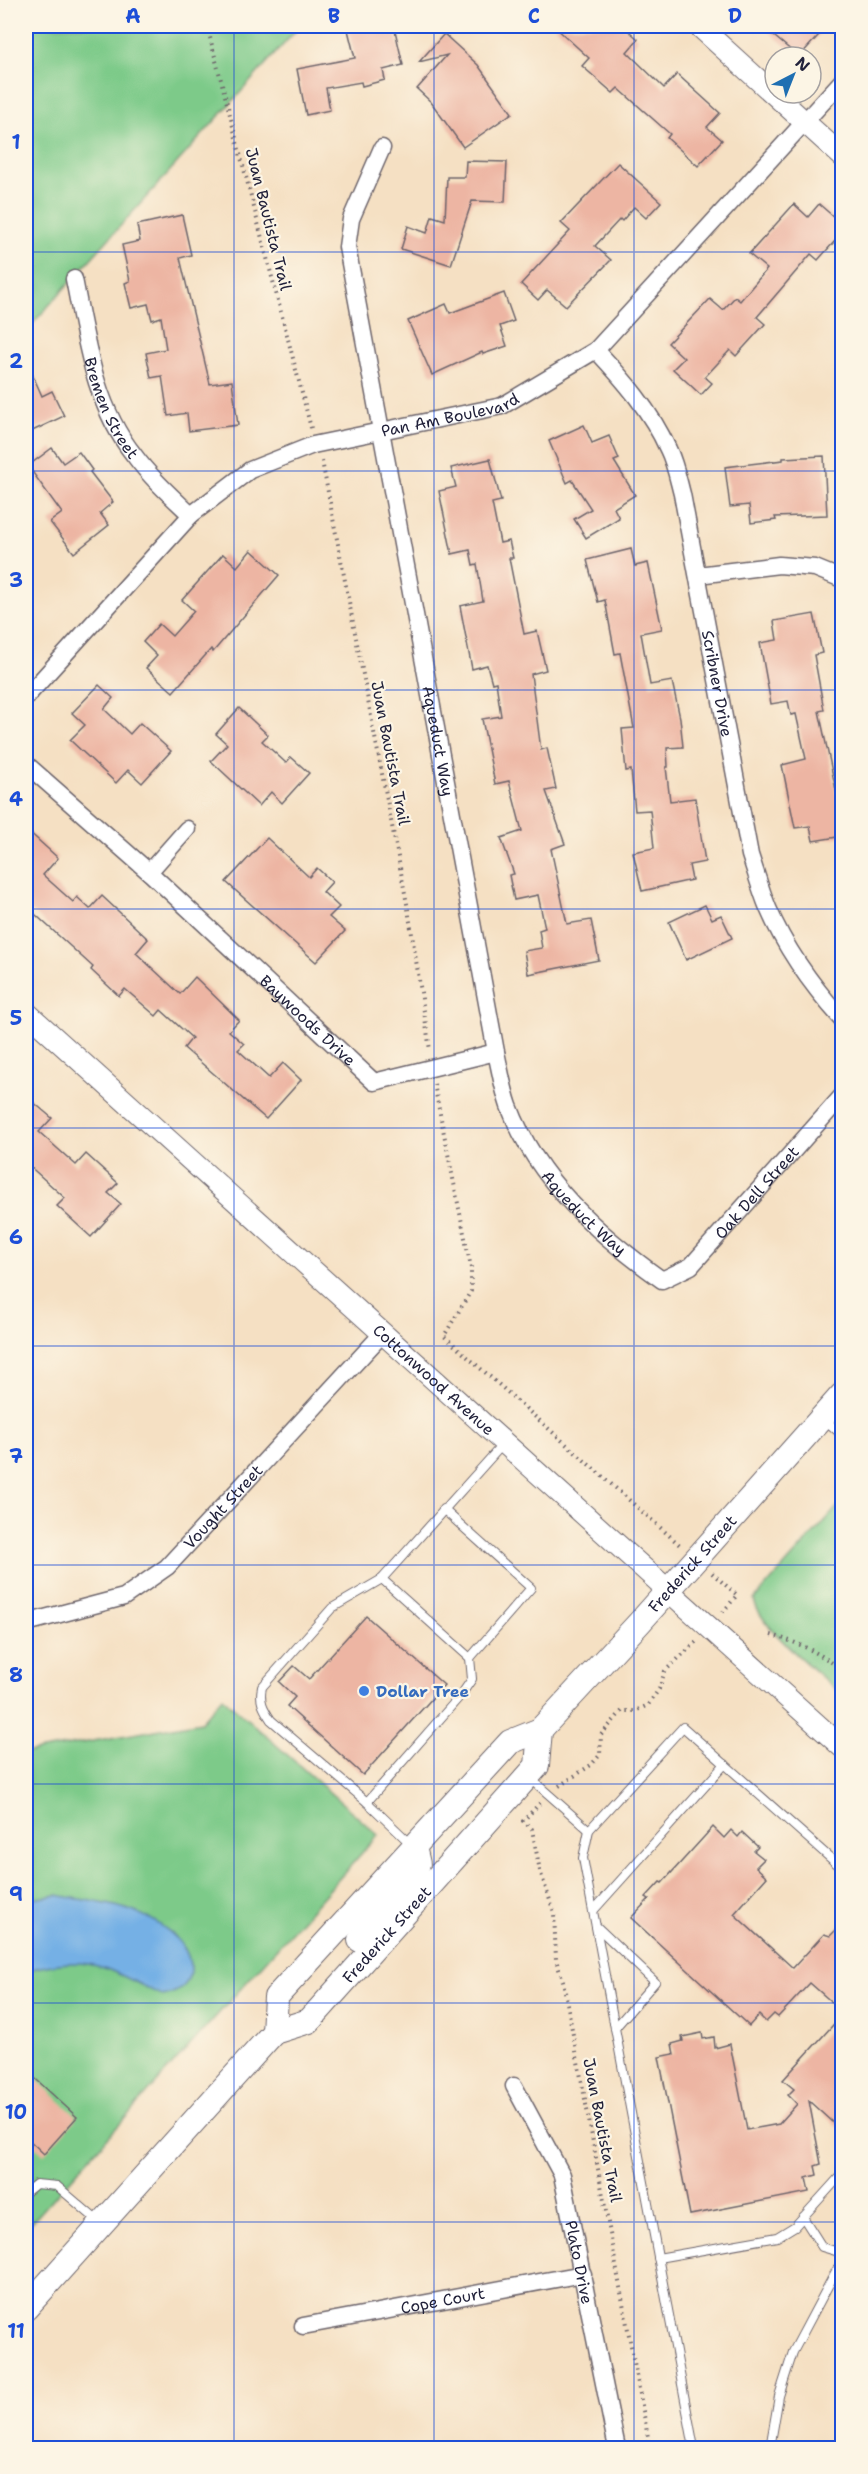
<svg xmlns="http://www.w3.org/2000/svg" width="868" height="2474" viewBox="0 0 868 2474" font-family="'Shantell Sans',sans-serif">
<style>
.green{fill:#7dca89;stroke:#507662;stroke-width:1.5}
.water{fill:#74b0e5;stroke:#4b6990;stroke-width:1.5}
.building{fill:#edb5a3}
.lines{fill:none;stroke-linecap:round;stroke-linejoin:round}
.service-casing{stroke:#6c646b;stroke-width:10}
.minor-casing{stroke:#6c646b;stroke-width:19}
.tertiary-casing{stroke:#6c646b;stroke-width:23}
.secondary-casing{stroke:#6c646b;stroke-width:26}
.path{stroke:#6c646b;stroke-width:4;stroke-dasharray:1.5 4.5;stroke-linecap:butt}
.service{stroke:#fff;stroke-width:8}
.minor{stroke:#fff;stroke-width:16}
.tertiary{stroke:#fff;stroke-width:21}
.secondary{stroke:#fff;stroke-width:24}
.grid{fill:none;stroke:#1d4ed8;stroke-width:1.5;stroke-opacity:0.55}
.shop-dot{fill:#3f7fe0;stroke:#fcf5e5;stroke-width:2}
.labels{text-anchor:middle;stroke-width:4.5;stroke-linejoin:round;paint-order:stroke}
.street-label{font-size:16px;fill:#22223b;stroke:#fcf5e5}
.shop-label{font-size:16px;font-weight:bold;fill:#366cbe;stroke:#fcf5e5;text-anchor:start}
.neatline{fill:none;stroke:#1d4ed8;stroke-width:2}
.grid-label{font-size:20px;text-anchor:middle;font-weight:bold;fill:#1d4ed8}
</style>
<rect width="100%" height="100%" fill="#fcf5e5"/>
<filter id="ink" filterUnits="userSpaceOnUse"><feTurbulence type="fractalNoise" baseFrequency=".0167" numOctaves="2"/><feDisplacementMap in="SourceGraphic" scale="12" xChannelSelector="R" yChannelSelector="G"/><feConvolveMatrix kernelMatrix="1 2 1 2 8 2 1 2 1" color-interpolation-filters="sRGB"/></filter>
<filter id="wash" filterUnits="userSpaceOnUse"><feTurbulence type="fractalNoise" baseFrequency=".008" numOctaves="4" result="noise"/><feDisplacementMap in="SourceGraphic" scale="24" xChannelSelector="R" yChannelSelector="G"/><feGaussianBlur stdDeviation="1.35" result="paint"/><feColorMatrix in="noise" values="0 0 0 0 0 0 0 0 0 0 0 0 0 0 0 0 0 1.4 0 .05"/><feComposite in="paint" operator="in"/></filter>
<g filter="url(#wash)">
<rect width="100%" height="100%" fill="#f5e0c3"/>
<g class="green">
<path d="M 26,26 L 300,26 L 26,331 Z"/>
<path d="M 842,1502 L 842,1695 C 821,1675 759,1627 754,1600 Z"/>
<path d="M 222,1697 L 378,1835 L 26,2229 L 26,1753 L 201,1722 Z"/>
</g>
<path class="water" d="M 57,1895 C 80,1900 106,1902 129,1910 C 155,1918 192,1941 190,1970 C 189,1987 178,1992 163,1996 C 107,1969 91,1952 26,1971 L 26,1900 Z"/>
<g id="blocks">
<g class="building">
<path d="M 347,26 L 394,26 L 403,65 L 383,70 L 385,80 L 362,86 L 361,82 L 326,88 L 330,110 L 306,115 L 297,69 L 355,58 Z"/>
<path d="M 554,26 L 623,26 L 638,39 L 627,52 L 664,88 L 677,74 L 720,113 L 707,127 L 722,140 L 698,166 L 667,138 L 670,134 L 618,88 L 613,93 L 582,66 L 589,58 Z"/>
<path d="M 762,26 L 827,26 L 799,57 Z"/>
<path d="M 444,34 L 478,65 L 512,113 L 463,147 L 431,102 L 417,89 L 447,55 L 419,62 Z"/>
<path d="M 466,161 L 507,162 L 505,202 L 472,201 L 451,265 L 401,249 L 408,226 L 427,233 L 432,216 L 445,220 L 447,177 L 465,177 Z"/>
<path d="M 618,163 L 661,202 L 646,218 L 634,207 L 622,221 L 620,219 L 595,246 L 611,260 L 566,306 L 547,290 L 538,300 L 521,284 L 570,231 L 561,223 Z"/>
<path d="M 794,204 L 808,217 L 819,204 L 843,225 L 843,232 L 818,260 L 811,254 L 757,317 L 765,324 L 736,356 L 730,350 L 705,377 L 712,383 L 701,395 L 673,369 L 684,358 L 668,343 L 710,299 L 723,310 L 735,297 L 740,301 L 767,269 L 749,254 Z"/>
<path d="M 182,215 L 191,255 L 180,258 L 210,384 L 232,381 L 238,425 L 189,431 L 187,413 L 168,416 L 162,376 L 151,378 L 146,353 L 166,349 L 161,317 L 152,320 L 148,304 L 131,308 L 125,283 L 130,281 L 122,245 L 140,241 L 137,225 Z"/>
<path d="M 504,293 L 514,321 L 500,326 L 507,346 L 483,354 L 482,352 L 432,375 L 408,321 L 446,304 L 450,313 Z"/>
<path d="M 26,360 L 42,396 L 52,391 L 64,416 L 26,434 Z"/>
<path d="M 584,425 L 592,443 L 609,436 L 619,459 L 614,461 L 635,495 L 614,508 L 619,518 L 586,538 L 574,519 L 591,509 L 572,480 L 567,483 L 549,441 Z"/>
<path d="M 52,448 L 63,463 L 79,452 L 92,470 L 90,472 L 113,502 L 100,513 L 109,525 L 74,553 L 50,522 L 62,513 L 28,466 Z"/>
<path d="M 824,456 L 827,515 L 775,517 L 776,520 L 751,523 L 749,505 L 730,507 L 725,467 L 783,460 L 783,458 Z"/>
<path d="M 490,459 L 501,501 L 492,503 L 500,543 L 509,541 L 513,558 L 509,558 L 524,634 L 537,631 L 546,670 L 531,674 L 541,750 L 547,748 L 556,789 L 546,791 L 565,844 L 551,849 L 567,924 L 591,920 L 599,960 L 528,974 L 524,951 L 542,948 L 539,930 L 545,928 L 538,895 L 514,900 L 509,875 L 514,874 L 501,838 L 522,831 L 509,781 L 495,784 L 482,719 L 501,716 L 496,682 L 492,683 L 487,665 L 472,669 L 460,606 L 483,601 L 477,564 L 473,565 L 470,550 L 452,554 L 439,491 L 456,487 L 451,468 Z"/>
<path d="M 631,549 L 635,566 L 648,563 L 662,629 L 641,633 L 650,685 L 672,681 L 680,718 L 683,747 L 667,748 L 668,767 L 666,767 L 670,801 L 695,798 L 705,862 L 689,865 L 692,880 L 642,891 L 633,852 L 654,848 L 650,810 L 635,811 L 631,770 L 626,771 L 622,729 L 634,728 L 620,653 L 615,654 L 605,600 L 598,602 L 587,560 Z"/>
<path d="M 251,550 L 279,575 L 213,652 L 211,649 L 173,692 L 146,668 L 157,656 L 143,642 L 159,624 L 172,636 L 194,611 L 182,600 L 223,554 L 237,567 Z"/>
<path d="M 814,614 L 822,653 L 814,655 L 824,710 L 819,711 L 837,795 L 843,794 L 843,836 L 813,841 L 810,826 L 795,828 L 782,765 L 806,759 L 796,714 L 791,715 L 788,701 L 771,704 L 760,643 L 777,640 L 774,621 Z"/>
<path d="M 99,685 L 113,698 L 104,709 L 130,734 L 140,723 L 171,751 L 142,783 L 128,770 L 116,783 L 70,740 L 85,725 L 72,713 Z"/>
<path d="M 239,708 L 268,735 L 262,741 L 286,763 L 291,757 L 309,773 L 282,803 L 271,792 L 259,806 L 211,761 L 227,744 L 216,734 Z"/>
<path d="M 26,829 L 58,858 L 43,875 L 73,902 L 77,897 L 90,909 L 102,896 L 148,939 L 136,953 L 180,994 L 195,977 L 239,1020 L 229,1031 L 244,1044 L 238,1050 L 269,1078 L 283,1063 L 301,1080 L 266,1119 L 184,1048 L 192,1038 L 161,1010 L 156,1016 L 125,989 L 119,996 L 91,970 L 93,967 L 26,906 Z"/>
<path d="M 267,838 L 309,877 L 317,868 L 332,882 L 323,892 L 339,907 L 329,917 L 345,931 L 316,962 L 226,882 Z"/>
<path d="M 705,905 L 712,919 L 721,915 L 732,938 L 686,960 L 669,922 Z"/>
<path d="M 26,1096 L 52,1118 L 39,1132 L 76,1165 L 86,1154 L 118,1183 L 108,1193 L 121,1204 L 91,1237 L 57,1206 L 65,1198 L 26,1163 Z"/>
<path d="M 366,1616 L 444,1685 L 363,1775 L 287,1706 L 295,1697 L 279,1682 L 294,1666 L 309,1679 Z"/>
<path d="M 713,1827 L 724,1838 L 731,1830 L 738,1837 L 742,1832 L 758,1847 L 754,1851 L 764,1859 L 756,1867 L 767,1877 L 734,1914 L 793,1968 L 824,1934 L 830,1936 L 843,1923 L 843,2012 L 810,1983 L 778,2017 L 774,2014 L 766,2022 L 759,2015 L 749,2026 L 631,1918 L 649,1899 L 646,1897 L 660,1882 L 662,1883 Z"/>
<path d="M 843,2014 L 843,2132 L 809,2101 L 821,2164 L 815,2166 L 817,2175 L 806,2178 L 809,2192 L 690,2215 L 659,2057 L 674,2054 L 672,2044 L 683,2041 L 682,2037 L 702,2033 L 703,2039 L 714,2037 L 715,2048 L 730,2044 L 747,2130 L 779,2124 L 797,2104 L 788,2095 L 794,2089 L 783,2080 Z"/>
<path d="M 26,2070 L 77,2117 L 44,2154 L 26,2137 Z"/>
</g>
</g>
</g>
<g filter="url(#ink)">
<use href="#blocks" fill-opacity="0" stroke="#6c646b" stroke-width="1.5"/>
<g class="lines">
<defs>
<g id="service">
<path d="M 823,1418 L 842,1435"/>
<path d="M 443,1509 L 531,1588 L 470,1658"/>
<path d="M 530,1778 L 589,1830"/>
<path d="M 367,1802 L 461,1695 L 472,1679 L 470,1658 L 382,1579"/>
<path d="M 413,1846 L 367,1802 L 271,1720 C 263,1708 259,1701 262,1687 L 332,1608 L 382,1579 L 504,1443"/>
<path d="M 593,1911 L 725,1764"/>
<path d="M 596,1926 L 655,1982 L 615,2028"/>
<path d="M 26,2192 L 36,2184 L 57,2186 L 99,2222"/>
<path d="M 803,2217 L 822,2247 L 842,2253"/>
<path d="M 658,2258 L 777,2237 L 795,2226 L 842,2174"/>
<path d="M 694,2448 L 583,1858 L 589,1830 L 683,1727 L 837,1864 L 842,1858"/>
<path d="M 770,2448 L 779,2396 L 793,2352 L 836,2271 L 842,2263"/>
</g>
<g id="minor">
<path id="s1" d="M 382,148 L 351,219 L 347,247 L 496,1052 C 500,1070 503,1089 509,1106 C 537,1181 599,1235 662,1280 L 691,1266 L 842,1096"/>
<path id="s2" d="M 74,279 C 86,339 94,405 134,455 C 150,477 171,496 191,515"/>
<path id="s3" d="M 596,350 C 624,380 651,411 668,449 C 675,463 678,479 682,494 L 750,855 C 756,873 761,891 768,908 C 785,948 813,987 842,1019"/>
<path d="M 698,575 L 779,565 L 815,568 L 842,579"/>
<path id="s4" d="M 26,697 L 191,515 L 250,470 L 313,445 L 502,406 L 596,350 L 842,81"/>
<path id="s5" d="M 26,764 L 149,872 L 374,1082 L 496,1052"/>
<path d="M 149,872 L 187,829"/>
<path id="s6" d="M 26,1623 L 124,1597 L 167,1567 L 383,1333"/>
<path id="s7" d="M 514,2086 L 562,2175 L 617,2448"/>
<path id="s8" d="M 303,2326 L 583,2274"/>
</g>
<g id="tertiary">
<path d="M 699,26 L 842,156"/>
<path id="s9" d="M 26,1012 L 842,1747"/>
</g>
<g id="secondary">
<path d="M 360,1940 L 409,1882 L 418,1864 L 414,1847"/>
<path id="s10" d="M 274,2032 L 276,1997 L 510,1742 L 540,1730 L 640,1622 L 842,1395"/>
<path id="s11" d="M 26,2308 L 274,2032 L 309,2021 L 537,1766 L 540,1730"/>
</g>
</defs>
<use href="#service" class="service-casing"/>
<use href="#minor" class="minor-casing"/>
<use href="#tertiary" class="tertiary-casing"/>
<use href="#secondary" class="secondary-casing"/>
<g class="path">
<path d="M 207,26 L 311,428"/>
<path d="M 322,461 L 408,909 L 430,1050"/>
<path d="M 434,1084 L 471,1268 L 471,1291 L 444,1336 L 681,1546"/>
<path d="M 712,1573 L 737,1595 L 723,1612"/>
<path d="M 771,1635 C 798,1642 820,1653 842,1670"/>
<path d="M 559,1786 L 591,1765 L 600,1755 L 601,1735 L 622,1711 L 635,1711 L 648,1705 L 659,1689 L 665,1671 L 696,1642"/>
<path d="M 540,1803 L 523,1821 L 532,1829 L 540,1871 L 554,1912 L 556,1960 L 563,1981 L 650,2448"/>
</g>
<use href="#service" class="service"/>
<use href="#minor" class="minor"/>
<use href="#tertiary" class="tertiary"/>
<use href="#secondary" class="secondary"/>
</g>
</g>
<path class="grid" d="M 234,26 L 234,2448M 434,26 L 434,2448M 634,26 L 634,2448M 26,252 L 842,252M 26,471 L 842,471M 26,690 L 842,690M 26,909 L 842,909M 26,1128 L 842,1128M 26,1346 L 842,1346M 26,1565 L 842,1565M 26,1784 L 842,1784M 26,2003 L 842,2003M 26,2222 L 842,2222"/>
<circle class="shop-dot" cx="364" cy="1691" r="6"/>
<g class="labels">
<g class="street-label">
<text transform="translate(269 219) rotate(76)" y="6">Juan Bautista Trail</text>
<text dy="6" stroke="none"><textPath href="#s2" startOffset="135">Bremen Street</textPath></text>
<text dy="6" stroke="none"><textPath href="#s4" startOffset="528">Pan Am Boulevard</textPath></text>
<text dy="6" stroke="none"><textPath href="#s3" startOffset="363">Scribner Drive</textPath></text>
<text dy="6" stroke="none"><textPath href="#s1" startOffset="608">Aqueduct Way</textPath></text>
<text transform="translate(391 753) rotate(79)" y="6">Juan Bautista Trail</text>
<text dy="6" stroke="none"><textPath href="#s5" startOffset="381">Baywoods Drive</textPath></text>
<text dy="6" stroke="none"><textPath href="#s1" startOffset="1346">Oak Dell Street</textPath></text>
<text dy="6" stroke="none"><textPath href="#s1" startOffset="1112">Aqueduct Way</textPath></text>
<text dy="6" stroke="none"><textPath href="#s9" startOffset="549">Cottonwood Avenue</textPath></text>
<text dy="6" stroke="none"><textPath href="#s6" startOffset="236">Vought Street</textPath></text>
<text dy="6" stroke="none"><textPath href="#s10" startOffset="639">Frederick Street</textPath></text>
<text dy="6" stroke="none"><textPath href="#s11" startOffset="524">Frederick Street</textPath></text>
<text transform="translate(603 2130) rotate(79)" y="6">Juan Bautista Trail</text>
<text dy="6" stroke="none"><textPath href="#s7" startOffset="190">Plato Drive</textPath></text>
<text dy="6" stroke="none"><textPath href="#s8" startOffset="142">Cope Court</textPath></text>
</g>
<g class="shop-label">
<text x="376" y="1697">Dollar Tree</text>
</g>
</g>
<rect width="868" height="2474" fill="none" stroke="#fcf5e5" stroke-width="66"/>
<g transform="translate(793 75) rotate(42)"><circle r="28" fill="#fcf5e5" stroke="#a5a1a1" stroke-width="1.5"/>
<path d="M0-4.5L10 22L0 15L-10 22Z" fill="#1f6fb2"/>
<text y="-9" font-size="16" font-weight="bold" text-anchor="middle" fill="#22223b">N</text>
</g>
<rect x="33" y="33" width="802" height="2408" class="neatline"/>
<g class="grid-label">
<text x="133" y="23">A</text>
<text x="334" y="23">B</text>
<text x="534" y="23">C</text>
<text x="735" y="23">D</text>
<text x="16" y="149">1</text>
<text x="16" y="368">2</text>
<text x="16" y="587">3</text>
<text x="16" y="806">4</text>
<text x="16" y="1025">5</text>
<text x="16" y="1244">6</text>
<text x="16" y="1463">7</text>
<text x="16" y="1682">8</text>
<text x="16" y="1901">9</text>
<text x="16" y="2119">10</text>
<text x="16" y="2338">11</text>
</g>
</svg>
